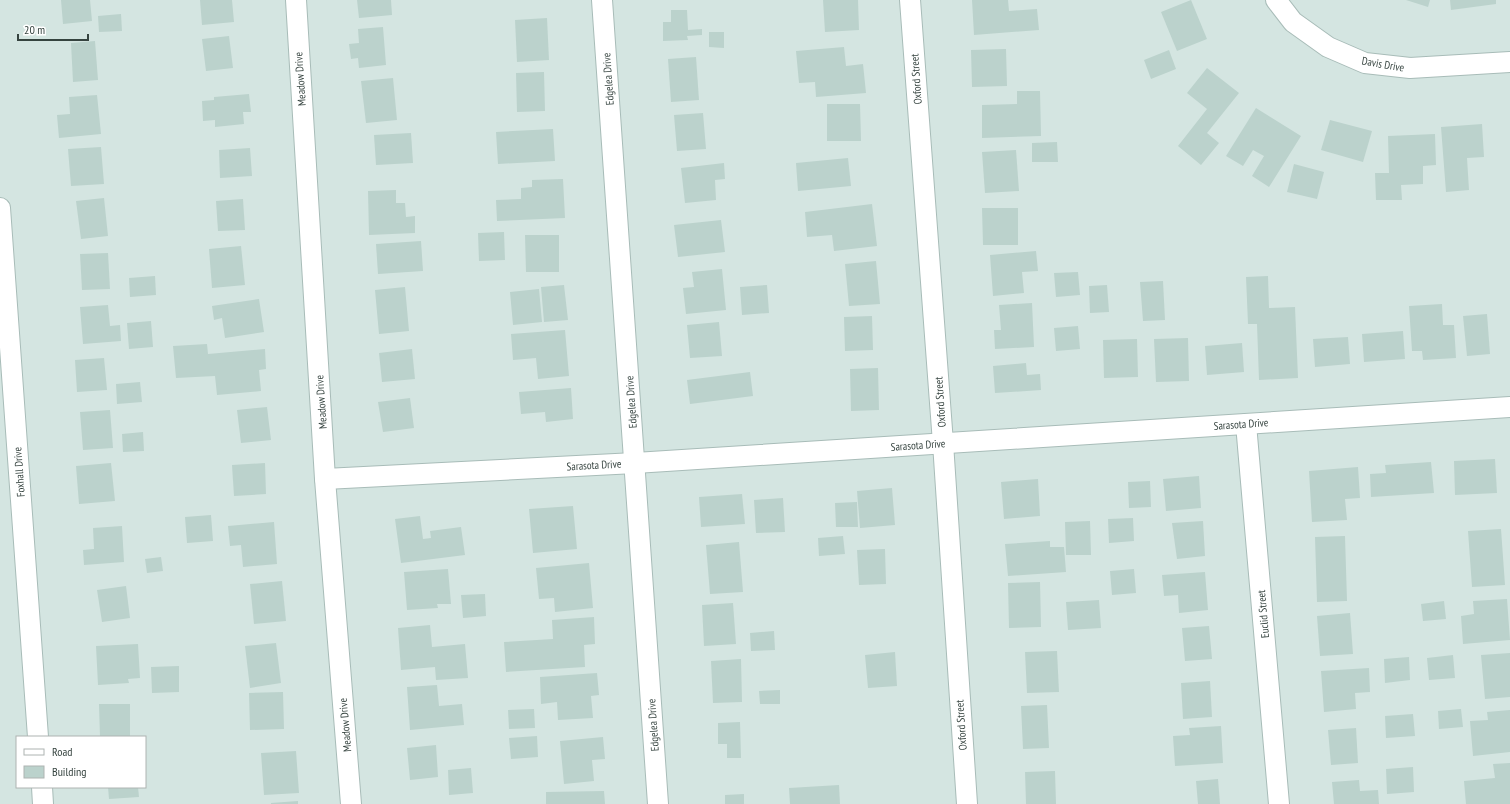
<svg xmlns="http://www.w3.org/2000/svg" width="1510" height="804" viewBox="0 0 1510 804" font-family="'PT Sans Narrow',sans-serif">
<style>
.residential{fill:#d4e5e1;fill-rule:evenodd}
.building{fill:#bbd2cc}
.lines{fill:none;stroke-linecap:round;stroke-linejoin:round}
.minor-casing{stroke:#a8bcb8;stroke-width:22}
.minor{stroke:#fff;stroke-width:20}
.labels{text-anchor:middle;stroke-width:4;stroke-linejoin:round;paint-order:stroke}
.street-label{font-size:11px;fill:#35433f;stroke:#fff}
</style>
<rect width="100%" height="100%" fill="#e5f1ef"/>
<path class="residential" d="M 0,0 L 1510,0 L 1510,804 L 0,804 ZM 17,737 L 145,737 L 145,787 L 17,787 Z"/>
<g class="building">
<path d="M 61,0 L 90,0 L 92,21 L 63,24 Z"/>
<path d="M 200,0 L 232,0 L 234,22 L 202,25 Z"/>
<path d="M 357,0 L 391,0 L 392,15 L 359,18 Z"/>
<path d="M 823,0 L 858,0 L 859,30 L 825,32 Z"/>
<path d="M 972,0 L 1008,0 L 1009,11 L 1037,9 L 1039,30 L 974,35 Z"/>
<path d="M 1191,0 L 1207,39 L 1177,51 L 1161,12 Z"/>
<path d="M 1406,0 L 1430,0 L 1428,7 Z"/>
<path d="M 1450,0 L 1496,0 L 1496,4 L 1451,10 Z"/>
<path d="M 671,10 L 687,10 L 688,30 L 702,29 L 702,35 L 687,36 L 688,40 L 663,41 L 663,22 L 671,22 Z"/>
<path d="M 121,14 L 122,31 L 99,32 L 98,16 Z"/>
<path d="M 547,18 L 549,60 L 517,62 L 515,20 Z"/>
<path d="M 383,27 L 386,65 L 359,68 L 358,58 L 351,59 L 349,44 L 359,43 L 358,29 Z"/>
<path d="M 709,32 L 724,32 L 724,48 L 709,47 Z"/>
<path d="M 229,36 L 233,68 L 206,71 L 202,39 Z"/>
<path d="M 95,41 L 98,80 L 73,82 L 71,43 Z"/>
<path d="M 844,47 L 846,66 L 863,64 L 866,93 L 816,97 L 815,82 L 799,83 L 796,51 Z"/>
<path d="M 1006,49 L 1007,86 L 972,87 L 971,50 Z"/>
<path d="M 1169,50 L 1176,69 L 1151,79 L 1144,60 Z"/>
<path d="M 696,57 L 699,100 L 671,102 L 668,59 Z"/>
<path d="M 1207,68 L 1239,93 L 1207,133 L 1219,143 L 1201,165 L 1178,146 L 1207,109 L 1187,93 Z"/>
<path d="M 544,72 L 545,111 L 517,112 L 516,73 Z"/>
<path d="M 393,78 L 397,120 L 366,123 L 361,81 Z"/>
<path d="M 1017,91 L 1040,91 L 1041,136 L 982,138 L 982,105 L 1017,104 Z"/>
<path d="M 249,94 L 251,112 L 243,112 L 244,124 L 215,127 L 215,120 L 203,121 L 202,101 L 214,100 L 214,97 Z"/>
<path d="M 97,95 L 101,134 L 59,138 L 57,115 L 70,114 L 69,97 Z"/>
<path d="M 827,104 L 860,104 L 861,141 L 827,141 Z"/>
<path d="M 1256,108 L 1301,136 L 1269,187 L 1252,176 L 1264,156 L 1253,150 L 1243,166 L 1226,156 Z"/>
<path d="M 703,113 L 706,149 L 677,151 L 674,115 Z"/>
<path d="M 1330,120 L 1372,131 L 1363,162 L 1321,150 Z"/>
<path d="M 1482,124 L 1484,157 L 1467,158 L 1469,190 L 1446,192 L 1441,127 Z"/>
<path d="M 553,129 L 555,161 L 498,164 L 496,132 Z"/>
<path d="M 411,133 L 413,163 L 376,165 L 374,135 Z"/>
<path d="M 1435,134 L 1436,165 L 1423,166 L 1423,184 L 1401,185 L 1402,200 L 1376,200 L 1375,173 L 1389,173 L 1388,136 Z"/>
<path d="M 1057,142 L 1058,162 L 1032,162 L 1032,143 Z"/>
<path d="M 101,147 L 104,184 L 71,186 L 68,149 Z"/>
<path d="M 250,148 L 252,176 L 220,178 L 219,150 Z"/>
<path d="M 1016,150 L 1019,191 L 985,193 L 982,152 Z"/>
<path d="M 848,158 L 851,186 L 798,191 L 796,163 Z"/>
<path d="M 724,163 L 725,179 L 715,180 L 716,200 L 685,203 L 681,168 Z"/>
<path d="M 1294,164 L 1324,172 L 1317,199 L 1287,192 Z"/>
<path d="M 563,179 L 565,218 L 497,221 L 496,200 L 521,199 L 521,188 L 532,187 L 532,180 Z"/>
<path d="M 396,190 L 396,203 L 405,203 L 406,217 L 415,216 L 415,233 L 369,235 L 368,191 Z"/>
<path d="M 104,198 L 108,236 L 81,239 L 76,201 Z"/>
<path d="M 243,199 L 245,230 L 218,231 L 216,201 Z"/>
<path d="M 872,204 L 877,246 L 834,251 L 832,235 L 807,237 L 805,212 Z"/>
<path d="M 982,208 L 1018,208 L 1018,245 L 983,245 Z"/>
<path d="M 721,220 L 725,252 L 678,257 L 674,225 Z"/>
<path d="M 504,232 L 505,260 L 479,261 L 478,233 Z"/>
<path d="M 525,235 L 559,235 L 559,272 L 526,272 Z"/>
<path d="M 421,241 L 423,271 L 378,274 L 376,244 Z"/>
<path d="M 241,246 L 245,285 L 212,288 L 209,249 Z"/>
<path d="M 1036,251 L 1038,271 L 1022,272 L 1024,293 L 993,296 L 990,255 Z"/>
<path d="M 108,253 L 110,289 L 82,290 L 80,254 Z"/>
<path d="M 876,261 L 880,304 L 849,306 L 845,264 Z"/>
<path d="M 722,269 L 726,310 L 686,314 L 683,288 L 694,287 L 692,272 Z"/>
<path d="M 1078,272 L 1080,295 L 1056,297 L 1054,273 Z"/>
<path d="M 155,276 L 156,295 L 130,297 L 129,278 Z"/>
<path d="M 1268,276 L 1269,308 L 1295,307 L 1298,378 L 1259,380 L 1257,324 L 1248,324 L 1246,277 Z"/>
<path d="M 1163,281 L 1165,320 L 1143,321 L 1140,282 Z"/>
<path d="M 564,285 L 568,320 L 544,322 L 541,287 Z"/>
<path d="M 767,285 L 769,313 L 742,315 L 740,287 Z"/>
<path d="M 1107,285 L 1109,312 L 1090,313 L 1089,286 Z"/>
<path d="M 405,287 L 409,331 L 379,334 L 375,290 Z"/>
<path d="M 539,289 L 542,322 L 513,325 L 510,292 Z"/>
<path d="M 259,299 L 264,332 L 225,338 L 222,318 L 214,320 L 212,306 Z"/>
<path d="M 1032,303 L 1034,347 L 995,349 L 994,330 L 1001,330 L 999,305 Z"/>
<path d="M 1442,304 L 1443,325 L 1454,325 L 1456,358 L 1423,360 L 1422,351 L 1412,351 L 1409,306 Z"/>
<path d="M 108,305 L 110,326 L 120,325 L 121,341 L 83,344 L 80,307 Z"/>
<path d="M 1487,314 L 1490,354 L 1467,356 L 1463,316 Z"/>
<path d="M 872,316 L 873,350 L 845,351 L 844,317 Z"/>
<path d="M 151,321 L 153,347 L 129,349 L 127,323 Z"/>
<path d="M 719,322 L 722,356 L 690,358 L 687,325 Z"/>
<path d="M 1078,326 L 1080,349 L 1056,351 L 1054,328 Z"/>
<path d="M 565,330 L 569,376 L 538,379 L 536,358 L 513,360 L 511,334 Z"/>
<path d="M 1403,331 L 1405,359 L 1364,362 L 1362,334 Z"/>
<path d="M 1348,337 L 1350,364 L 1315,367 L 1313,339 Z"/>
<path d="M 1188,338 L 1189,381 L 1156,382 L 1154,339 Z"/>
<path d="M 1137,339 L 1138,377 L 1104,378 L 1103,340 Z"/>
<path d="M 1242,343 L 1244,372 L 1207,375 L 1205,346 Z"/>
<path d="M 207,344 L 208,354 L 265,349 L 266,369 L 259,370 L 261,391 L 217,395 L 215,376 L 176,378 L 173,346 Z"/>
<path d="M 412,349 L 415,379 L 382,382 L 379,353 Z"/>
<path d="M 104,358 L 107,390 L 77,392 L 75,360 Z"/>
<path d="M 1026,363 L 1027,375 L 1040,374 L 1041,390 L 995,393 L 993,366 Z"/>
<path d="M 878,368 L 879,410 L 851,411 L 850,369 Z"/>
<path d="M 750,372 L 753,396 L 690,404 L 687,380 Z"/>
<path d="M 140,382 L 142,402 L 117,404 L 116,384 Z"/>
<path d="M 571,388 L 573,419 L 546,422 L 545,412 L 521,414 L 519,392 Z"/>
<path d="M 410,398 L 414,428 L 383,432 L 378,402 Z"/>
<path d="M 267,407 L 271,440 L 241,443 L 237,410 Z"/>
<path d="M 110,410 L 113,448 L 83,450 L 80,412 Z"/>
<path d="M 143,432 L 144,451 L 123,452 L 122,434 Z"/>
<path d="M 1495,459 L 1497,493 L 1455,495 L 1454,461 Z"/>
<path d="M 1431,462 L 1434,493 L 1371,497 L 1370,474 L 1386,473 L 1385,465 Z"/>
<path d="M 111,463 L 115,501 L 79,504 L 76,466 Z"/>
<path d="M 265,463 L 266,494 L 234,496 L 232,465 Z"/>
<path d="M 1358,467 L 1360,498 L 1345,499 L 1347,520 L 1312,522 L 1309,471 Z"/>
<path d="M 1199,476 L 1201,508 L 1166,511 L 1163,479 Z"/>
<path d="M 1038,479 L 1040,516 L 1004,519 L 1001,482 Z"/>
<path d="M 1150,481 L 1151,507 L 1129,508 L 1128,482 Z"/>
<path d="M 892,488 L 895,525 L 860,528 L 857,491 Z"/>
<path d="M 742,494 L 745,524 L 701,527 L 699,497 Z"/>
<path d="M 783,498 L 785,532 L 756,533 L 754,500 Z"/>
<path d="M 857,502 L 858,527 L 836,527 L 835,503 Z"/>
<path d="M 573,506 L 577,549 L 533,553 L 529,509 Z"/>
<path d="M 211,515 L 213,541 L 187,543 L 185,517 Z"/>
<path d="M 420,516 L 423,539 L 431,538 L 430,531 L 461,527 L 465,555 L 401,563 L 395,519 Z"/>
<path d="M 1133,518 L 1134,541 L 1109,543 L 1108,519 Z"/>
<path d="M 1090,521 L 1091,555 L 1066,555 L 1065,522 Z"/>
<path d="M 1203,521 L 1205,556 L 1177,559 L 1172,523 Z"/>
<path d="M 274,522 L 277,564 L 243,567 L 241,545 L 230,546 L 228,526 Z"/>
<path d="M 122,526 L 124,562 L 84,565 L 83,550 L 94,549 L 93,528 Z"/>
<path d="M 1501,529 L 1505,585 L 1472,587 L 1468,531 Z"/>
<path d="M 843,536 L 845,554 L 819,556 L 818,538 Z"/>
<path d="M 1345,536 L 1347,601 L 1317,602 L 1315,537 Z"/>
<path d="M 1050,541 L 1050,547 L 1064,547 L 1066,572 L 1008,576 L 1005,544 Z"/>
<path d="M 739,542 L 743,592 L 710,594 L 706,545 Z"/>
<path d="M 885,549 L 886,584 L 859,585 L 857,550 Z"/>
<path d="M 161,557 L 163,571 L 147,573 L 145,559 Z"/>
<path d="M 589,563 L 593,608 L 555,612 L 554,598 L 539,599 L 536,568 Z"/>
<path d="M 448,569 L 451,604 L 437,604 L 438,608 L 407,610 L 404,572 Z"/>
<path d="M 1134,569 L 1136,593 L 1112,595 L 1110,571 Z"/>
<path d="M 1205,572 L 1208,610 L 1179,613 L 1178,595 L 1164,596 L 1162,575 Z"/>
<path d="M 282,581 L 286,621 L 254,624 L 250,584 Z"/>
<path d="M 1040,582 L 1041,627 L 1009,628 L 1008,583 Z"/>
<path d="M 126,586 L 130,618 L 102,622 L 97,590 Z"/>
<path d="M 485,594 L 486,616 L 463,618 L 461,595 Z"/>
<path d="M 1507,599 L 1510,640 L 1463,644 L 1461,616 L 1474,614 L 1473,601 Z"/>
<path d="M 1099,600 L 1101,628 L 1068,630 L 1066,602 Z"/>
<path d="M 1444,601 L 1446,619 L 1423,621 L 1421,604 Z"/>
<path d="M 733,603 L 736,644 L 704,646 L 702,605 Z"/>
<path d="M 1350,613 L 1353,654 L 1320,656 L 1317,616 Z"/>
<path d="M 594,617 L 595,644 L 584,645 L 585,667 L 506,672 L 504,642 L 553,639 L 552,620 Z"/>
<path d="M 430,625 L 432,647 L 465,644 L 468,678 L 436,680 L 435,667 L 401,670 L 398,628 Z"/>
<path d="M 1209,626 L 1212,659 L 1185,661 L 1182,628 Z"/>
<path d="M 774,631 L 775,650 L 751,651 L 750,633 Z"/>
<path d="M 276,643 L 281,683 L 250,688 L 245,646 Z"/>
<path d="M 138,644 L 140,678 L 128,679 L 129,683 L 98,685 L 96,646 Z"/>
<path d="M 1057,651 L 1059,692 L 1027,693 L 1025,652 Z"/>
<path d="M 895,652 L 897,686 L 868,688 L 865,655 Z"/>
<path d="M 1510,653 L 1510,697 L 1485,699 L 1481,655 Z"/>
<path d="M 1453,655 L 1455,678 L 1429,680 L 1427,658 Z"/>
<path d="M 1409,657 L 1410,680 L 1385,683 L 1384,659 Z"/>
<path d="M 741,659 L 742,702 L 713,703 L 711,661 Z"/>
<path d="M 179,666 L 179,692 L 152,693 L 151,667 Z"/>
<path d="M 1369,668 L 1370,692 L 1355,693 L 1356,709 L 1324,712 L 1321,671 Z"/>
<path d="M 597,673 L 599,695 L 591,696 L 593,718 L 558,720 L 557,702 L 541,704 L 540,677 Z"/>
<path d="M 1210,681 L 1212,717 L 1183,719 L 1181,683 Z"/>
<path d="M 437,685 L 439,706 L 462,704 L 464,725 L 410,730 L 407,687 Z"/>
<path d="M 780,690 L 780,704 L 760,704 L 759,691 Z"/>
<path d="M 283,692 L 284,729 L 250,730 L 249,693 Z"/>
<path d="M 99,704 L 130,704 L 130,737 L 100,737 Z"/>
<path d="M 1047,705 L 1049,748 L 1023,749 L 1021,706 Z"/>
<path d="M 534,709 L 535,728 L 509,729 L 508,710 Z"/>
<path d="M 1461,709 L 1463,727 L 1439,729 L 1438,711 Z"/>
<path d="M 1510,710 L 1510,752 L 1473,756 L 1470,721 L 1488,720 L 1487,712 Z"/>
<path d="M 1413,714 L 1415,736 L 1386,738 L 1385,716 Z"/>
<path d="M 740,722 L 741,758 L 727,758 L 727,744 L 718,744 L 718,723 Z"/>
<path d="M 1221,726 L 1223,763 L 1175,766 L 1173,736 L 1190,735 L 1189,728 Z"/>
<path d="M 1356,728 L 1358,763 L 1331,765 L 1328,730 Z"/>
<path d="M 537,736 L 538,757 L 511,759 L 509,738 Z"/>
<path d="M 603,737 L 605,759 L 592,760 L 594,781 L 564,784 L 560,741 Z"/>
<path d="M 436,745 L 438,777 L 410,780 L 407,748 Z"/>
<path d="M 296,751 L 299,793 L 264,795 L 261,753 Z"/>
<path d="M 1510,763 L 1510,804 L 1466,804 L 1464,781 L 1495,778 L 1493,764 Z"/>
<path d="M 1413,767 L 1414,792 L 1387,794 L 1386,769 Z"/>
<path d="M 471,768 L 473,793 L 449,795 L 448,770 Z"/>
<path d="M 1055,771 L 1056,804 L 1026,804 L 1025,772 Z"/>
<path d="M 1218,779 L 1220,804 L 1198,804 L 1196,781 Z"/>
<path d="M 1359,780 L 1360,791 L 1378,790 L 1379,804 L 1334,804 L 1332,782 Z"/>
<path d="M 839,785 L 840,804 L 790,804 L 789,788 Z"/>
<path d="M 108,787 L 138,787 L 139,797 L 109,799 Z"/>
<path d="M 604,791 L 605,804 L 546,804 L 546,792 Z"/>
<path d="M 744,794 L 744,804 L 725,804 L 725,795 Z"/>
<path d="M 298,801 L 298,804 L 271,804 L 271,803 Z"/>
</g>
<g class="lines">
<defs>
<g id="minor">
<path d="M 296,0 L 325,479 L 351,804"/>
<path d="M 602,0 L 658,804"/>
<path d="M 910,0 L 943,443 L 967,804"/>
<path d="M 1276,0 L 1293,22 L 1328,47 L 1365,63 L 1410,68 L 1510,62"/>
<path d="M 0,208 L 38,737"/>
<path d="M 1246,424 L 1279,804"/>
<path d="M 325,479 L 635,463 L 1510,407"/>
<path d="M 42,787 L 43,804"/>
</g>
</defs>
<use href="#minor" class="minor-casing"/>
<use href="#minor" class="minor"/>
</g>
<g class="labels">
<g class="street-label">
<text transform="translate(1383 64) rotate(10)" y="4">Davis Drive</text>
<text transform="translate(300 79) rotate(-94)" y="4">Meadow Drive</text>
<text transform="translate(608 79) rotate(-94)" y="4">Edgelea Drive</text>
<text transform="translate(916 79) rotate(-94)" y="4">Oxford Street</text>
<text transform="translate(321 402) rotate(-94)" y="4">Meadow Drive</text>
<text transform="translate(631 402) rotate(-94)" y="4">Edgelea Drive</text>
<text transform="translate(940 402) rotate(-94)" y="4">Oxford Street</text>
<text transform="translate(1241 424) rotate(-4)" y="4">Sarasota Drive</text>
<text transform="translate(918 445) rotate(-4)" y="4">Sarasota Drive</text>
<text transform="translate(594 465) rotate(-3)" y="4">Sarasota Drive</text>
<text transform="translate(19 472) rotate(-94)" y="4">Foxhall Drive</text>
<text transform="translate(1263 614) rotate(-95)" y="4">Euclid Street</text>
<text transform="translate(345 725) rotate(-95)" y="4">Meadow Drive</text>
<text transform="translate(653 725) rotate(-94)" y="4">Edgelea Drive</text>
<text transform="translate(961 725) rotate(-94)" y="4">Oxford Street</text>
</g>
</g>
<rect x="16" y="736" width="130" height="52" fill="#ffffff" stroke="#aeb4b2"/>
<rect x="24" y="749" width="20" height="6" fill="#ffffff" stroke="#aeb4b2"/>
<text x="52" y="756" font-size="12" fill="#35433f">Road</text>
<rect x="24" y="766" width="20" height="12" fill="#bbd2cc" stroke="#aeb4b2"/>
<text x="52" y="776" font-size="12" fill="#35433f">Building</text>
<path d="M18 34v6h70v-6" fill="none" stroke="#35433f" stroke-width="2"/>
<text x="24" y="34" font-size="12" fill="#35433f" stroke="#ffffff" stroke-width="3" paint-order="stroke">20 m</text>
</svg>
